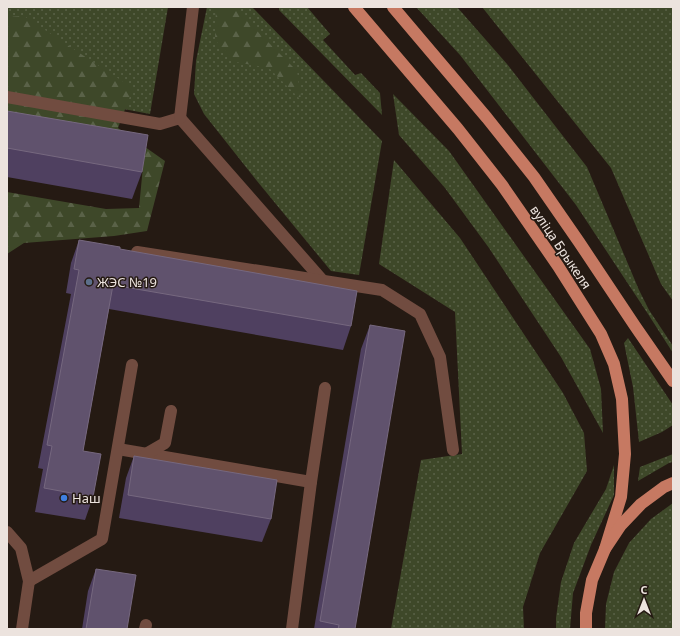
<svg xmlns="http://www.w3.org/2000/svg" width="680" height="636" viewBox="0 0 680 636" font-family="'Noto Sans',sans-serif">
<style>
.grass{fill:url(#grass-dots)}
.forest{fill:url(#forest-firs)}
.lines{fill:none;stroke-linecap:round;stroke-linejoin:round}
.minor{stroke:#714c40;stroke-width:12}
.major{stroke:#c67962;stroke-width:12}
.wall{fill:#4f4060}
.building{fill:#60526d;stroke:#76687f}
.service-dot{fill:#5c6f8a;stroke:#251a13;stroke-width:1.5}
.shop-dot{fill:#3f7fe0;stroke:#251a13;stroke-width:1.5}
.labels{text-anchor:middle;stroke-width:3;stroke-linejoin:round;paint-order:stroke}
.street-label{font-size:13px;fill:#ece3de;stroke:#251a13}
.poi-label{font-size:13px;fill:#ece3de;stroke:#251a13;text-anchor:start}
</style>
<defs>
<pattern id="grass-dots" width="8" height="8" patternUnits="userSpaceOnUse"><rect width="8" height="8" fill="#3e4829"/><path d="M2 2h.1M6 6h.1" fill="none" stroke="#5a6248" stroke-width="1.8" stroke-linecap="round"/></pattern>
<pattern id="forest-firs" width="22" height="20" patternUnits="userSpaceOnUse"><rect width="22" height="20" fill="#3e4829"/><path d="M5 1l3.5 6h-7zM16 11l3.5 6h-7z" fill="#5a6248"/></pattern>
</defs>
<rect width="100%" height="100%" fill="#251a13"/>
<g class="grass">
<path d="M 7,7 L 168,7 L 150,114 L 7,87 Z"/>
<path d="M 207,7 L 252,7 L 382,141 L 359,275 L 331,271 L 257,181 L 204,114 L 194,94 L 196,61 Z"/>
<path d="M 279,7 L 307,7 L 330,34 L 323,40 L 355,75 L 361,73 L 380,93 L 382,115 L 279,10 Z"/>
<path d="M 416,7 L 457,7 L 507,64 L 587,167 L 639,290 L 649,310 L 673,346 L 673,353 L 648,314 L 576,205 L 460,55 Z"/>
<path d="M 482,7 L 673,7 L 673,301 L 661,284 L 611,168 Z"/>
<path d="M 393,94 L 449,151 L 590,349 L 601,389 L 603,433 L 561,357 L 489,248 L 445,188 L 399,135 Z"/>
<path d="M 394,160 L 460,238 L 563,393 L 584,433 L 587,471 L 540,553 L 523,607 L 524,629 L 391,629 L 421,460 L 462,454 L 455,312 L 379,264 Z"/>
<path d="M 628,338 L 673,405 L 673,425 L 662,432 L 639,442 L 633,387 L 624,343 Z"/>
<path d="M 673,454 L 673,462 L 669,463 L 638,481 L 640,467 Z"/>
<path d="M 614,465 L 614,495 L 591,545 L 573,593 L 570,629 L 556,629 L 556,618 L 561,582 L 574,543 L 606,489 Z"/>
<path d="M 673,503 L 673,629 L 605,629 L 606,604 L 614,572 L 629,543 L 651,519 Z"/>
</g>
<g class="forest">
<path d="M 216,7 L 233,7 L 297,71 L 301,100 L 269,68 L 236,62 L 215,40 Z"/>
<path d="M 24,16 L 96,64 L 133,88 L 118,128 L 165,161 L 147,231 L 114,236 L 24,243 L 7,254 L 7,192 L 106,209 L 139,208 L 144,156 L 7,122 L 7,17 Z"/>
</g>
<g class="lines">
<g class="minor">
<path d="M 7,97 L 160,124 L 180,118 L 323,281"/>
<path d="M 180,118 L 193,7"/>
<path d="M 137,252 L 382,290 L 420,314 L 440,357 L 453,450"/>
<path d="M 118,449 L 311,482"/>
<path d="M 146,454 L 165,443 L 171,411"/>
<path d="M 7,532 L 21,548 L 29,581 L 22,629"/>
<path d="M 29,581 L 102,539 L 132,365"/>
<path d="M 145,629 L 146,625"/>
<path d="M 292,629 L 311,482 L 325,388"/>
</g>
<g class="major">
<path d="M 354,7 L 458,129 L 502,185 L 558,266 L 601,334 L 614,364 L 622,399 L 625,454 L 621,497 L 605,549"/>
<path d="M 393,7 L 487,118 L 534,177 L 579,242 L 635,326 L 673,381"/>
<path d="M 586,629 L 586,613 L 592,580 L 605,549 L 621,525 L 641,504 L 664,487 L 673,483"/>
</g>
</g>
<g class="wall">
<path d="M 7,111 L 142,172 L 132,199 L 7,177 Z"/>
<path d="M 79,240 L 120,249 L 351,326 L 343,350 L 109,309 L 83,451 L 93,497 L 85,520 L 35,512 L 43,469 L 38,468 L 71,294 L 66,293 L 71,263 Z"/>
<path d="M 370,325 L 355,629 L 314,629 L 361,349 Z"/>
<path d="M 134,456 L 271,519 L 262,542 L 119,518 L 126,478 Z"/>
<path d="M 96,569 L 127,629 L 82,629 L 88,591 Z"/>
</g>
<g class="building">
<path d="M 7,111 L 148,135 L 142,172 L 7,148 Z"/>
<path d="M 79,240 L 120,247 L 120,249 L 357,291 L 351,326 L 113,285 L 83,451 L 101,454 L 93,497 L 44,488 L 52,446 L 47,445 L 79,270 L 74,269 Z"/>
<path d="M 370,325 L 405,331 L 355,629 L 338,629 L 339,625 L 320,621 Z"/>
<path d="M 134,456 L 277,480 L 271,519 L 128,495 Z"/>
<path d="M 96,569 L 136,575 L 127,629 L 86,629 Z"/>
</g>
<circle class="service-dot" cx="89" cy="282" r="4"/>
<circle class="shop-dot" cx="64" cy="498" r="4"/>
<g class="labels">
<g class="street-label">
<text transform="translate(561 247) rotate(56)" y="5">вуліца Брыкеля</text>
</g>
<g class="poi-label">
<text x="97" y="287">ЖЭС №19</text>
<text x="72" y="503">Наш</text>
</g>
</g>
<rect width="680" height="636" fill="none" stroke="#ece3de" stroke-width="16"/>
<g transform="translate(644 600)" stroke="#251a13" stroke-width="3" paint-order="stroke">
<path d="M0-3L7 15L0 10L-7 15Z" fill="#ece3de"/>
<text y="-6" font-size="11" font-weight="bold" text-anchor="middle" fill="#ece3de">С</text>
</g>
</svg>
